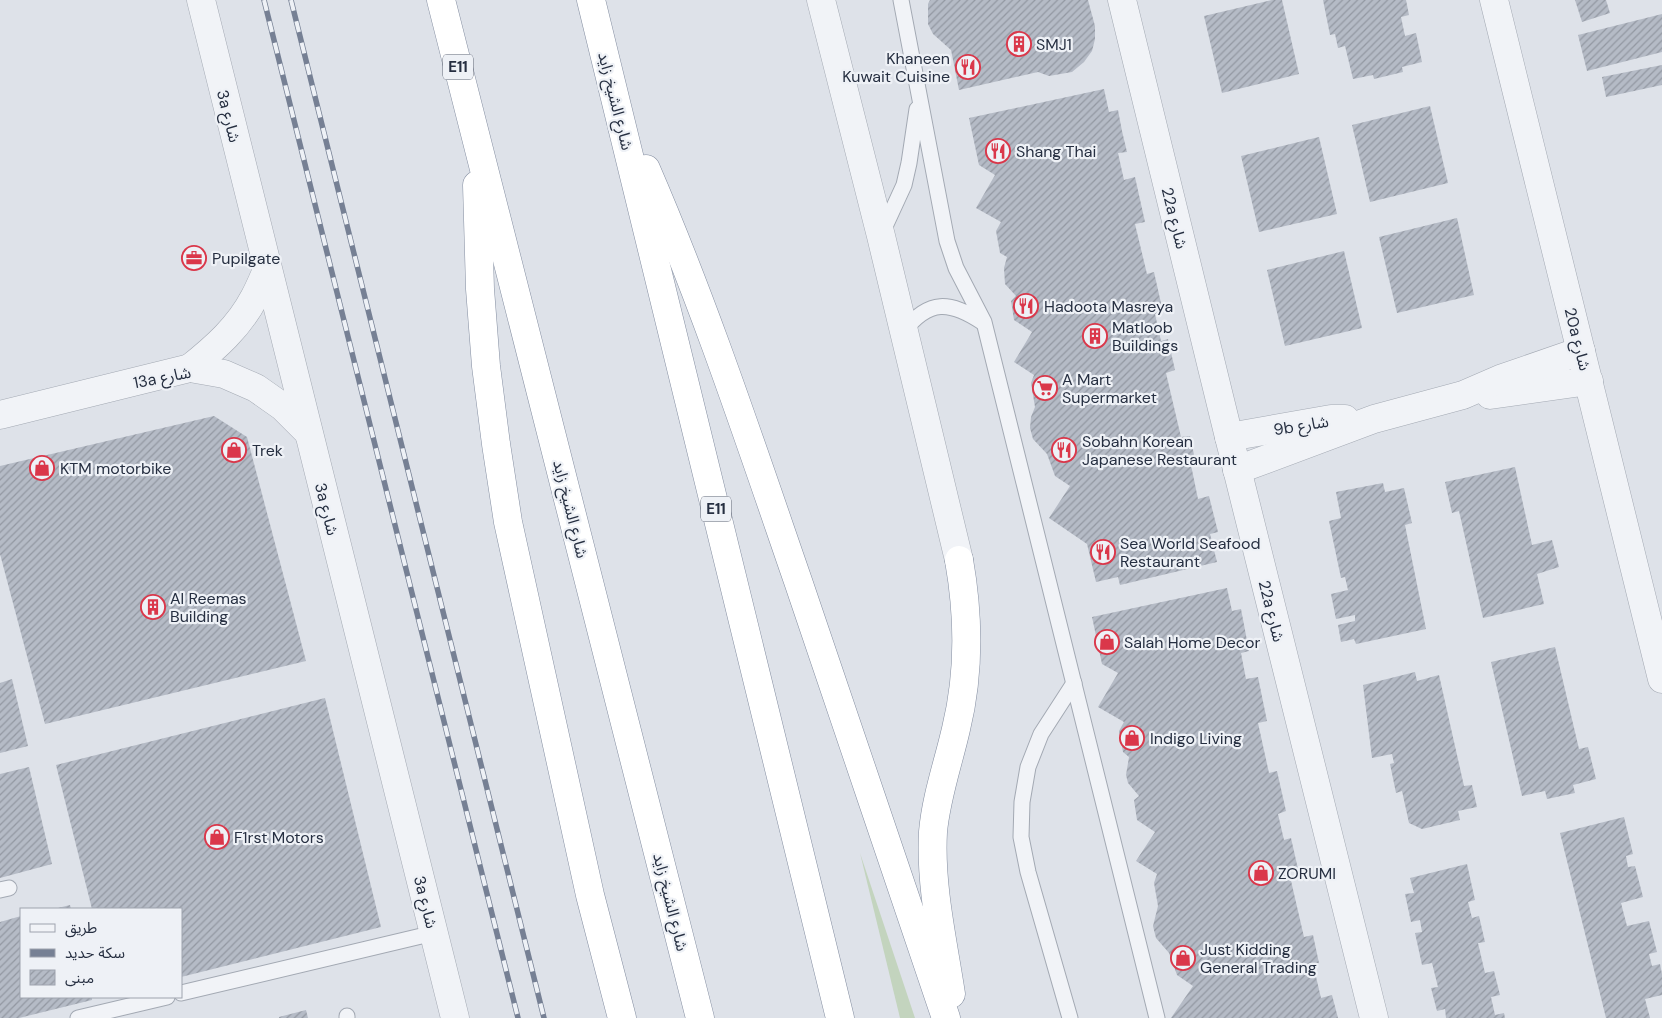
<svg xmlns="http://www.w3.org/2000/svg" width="1662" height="1018" viewBox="0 0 1662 1018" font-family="'DM Sans','Noto Sans Arabic',sans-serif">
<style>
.green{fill:#c3d4be}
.building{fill:url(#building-hatch)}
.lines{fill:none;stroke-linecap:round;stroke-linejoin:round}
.service-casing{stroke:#a3a9b3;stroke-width:17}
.minor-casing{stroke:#a3a9b3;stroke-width:29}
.tertiary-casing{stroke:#a3a9b3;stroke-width:29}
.motorway-casing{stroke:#848ea1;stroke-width:29}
.service{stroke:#f1f3f7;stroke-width:15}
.minor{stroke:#f1f3f7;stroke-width:28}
.tertiary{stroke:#f1f3f7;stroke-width:28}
.motorway{stroke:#fff;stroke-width:28}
.rail-casing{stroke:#768094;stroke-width:5.5}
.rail{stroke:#eef1f6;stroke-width:4;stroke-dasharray:11;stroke-linecap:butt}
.labels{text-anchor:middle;stroke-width:4.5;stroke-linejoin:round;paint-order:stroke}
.shield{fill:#eef1f6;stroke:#626977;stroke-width:1}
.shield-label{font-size:15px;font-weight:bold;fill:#262f41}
.poi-label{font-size:16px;fill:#262f41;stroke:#eef1f6;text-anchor:start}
.street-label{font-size:16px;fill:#262f41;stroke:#eef1f6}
</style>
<defs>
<pattern id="building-hatch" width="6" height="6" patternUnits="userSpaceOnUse" patternTransform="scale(1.25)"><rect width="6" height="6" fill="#b5bbc6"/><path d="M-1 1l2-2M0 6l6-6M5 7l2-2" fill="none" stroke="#9398a2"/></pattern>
</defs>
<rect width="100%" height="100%" fill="#dee2e9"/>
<path class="green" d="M 860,853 L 915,1018 L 900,1018 Z"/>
<g class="building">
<path d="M 930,0 L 1088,0 L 1095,26 L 1095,39 L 1092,51 L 1084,62 L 1072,72 L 1049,76 L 1038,72 L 959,90 L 951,50 L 933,34 L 928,24 L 928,4 Z"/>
<path d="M 1272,0 L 1282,0 L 1299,74 L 1222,93 L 1204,16 Z"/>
<path d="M 1323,0 L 1406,0 L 1409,15 L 1401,17 L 1405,36 L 1416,33 L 1422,62 L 1402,67 L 1403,72 L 1374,79 L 1373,75 L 1353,79 L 1345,46 L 1338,48 L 1335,34 L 1330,35 Z"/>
<path d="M 1575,0 L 1606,0 L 1610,13 L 1582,22 Z"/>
<path d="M 1662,14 L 1662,52 L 1587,71 L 1578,35 Z"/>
<path d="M 1662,65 L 1662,85 L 1606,97 L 1602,77 Z"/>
<path d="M 1104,89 L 1109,112 L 1118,110 L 1122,131 L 1127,152 L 1118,153 L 1124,180 L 1135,177 L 1145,222 L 1135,224 L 1147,274 L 1154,272 L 1163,312 L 1155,314 L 1161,341 L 1168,339 L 1175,370 L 1166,373 L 1181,437 L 1190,436 L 1196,464 L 1191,465 L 1198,499 L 1209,496 L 1218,532 L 1210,534 L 1217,562 L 1120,585 L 1118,577 L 1096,582 L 1087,544 L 1049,518 L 1070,486 L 1055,476 L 1047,454 L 1033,439 L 1030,428 L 1031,417 L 1035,407 L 1031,383 L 1034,375 L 1014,362 L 1032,332 L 1014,320 L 1011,301 L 1016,296 L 1005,284 L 1004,268 L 1007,257 L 1000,253 L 996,231 L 1001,222 L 976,208 L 995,175 L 979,165 L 969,118 Z"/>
<path d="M 1430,106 L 1448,183 L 1370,202 L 1352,125 Z"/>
<path d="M 1319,137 L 1337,214 L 1259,232 L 1241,156 Z"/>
<path d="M 1457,218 L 1474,295 L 1397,313 L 1379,237 Z"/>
<path d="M 1344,251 L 1362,328 L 1285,346 L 1267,270 Z"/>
<path d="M 214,416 L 247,437 L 306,661 L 45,724 L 0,554 L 0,466 Z"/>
<path d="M 1515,467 L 1532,545 L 1552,540 L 1559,567 L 1537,574 L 1544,604 L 1483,618 L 1459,511 L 1452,513 L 1445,482 Z"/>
<path d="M 1383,483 L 1385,492 L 1404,488 L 1412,523 L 1405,525 L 1426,629 L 1356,644 L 1354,639 L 1341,642 L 1338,625 L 1355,621 L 1355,615 L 1336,619 L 1331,594 L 1348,590 L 1345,577 L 1341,578 L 1329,521 L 1341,518 L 1336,492 Z"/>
<path d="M 1227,588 L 1232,611 L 1241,609 L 1249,651 L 1241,653 L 1246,679 L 1258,677 L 1267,721 L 1258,723 L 1269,773 L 1277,771 L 1286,811 L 1278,814 L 1284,840 L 1291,838 L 1298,869 L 1289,872 L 1304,937 L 1313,935 L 1319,963 L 1313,964 L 1321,998 L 1332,995 L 1338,1018 L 1171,1018 L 1193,986 L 1177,975 L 1169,953 L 1156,938 L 1153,926 L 1158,906 L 1154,883 L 1157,874 L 1136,861 L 1155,832 L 1137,820 L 1134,800 L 1139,796 L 1128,783 L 1126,775 L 1129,757 L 1123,752 L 1119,731 L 1124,722 L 1098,707 L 1118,673 L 1102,664 L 1092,617 Z"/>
<path d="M 1555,647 L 1579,749 L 1588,747 L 1596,779 L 1573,785 L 1575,793 L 1547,799 L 1545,791 L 1522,796 L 1491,662 Z"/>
<path d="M 1415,672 L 1417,681 L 1439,675 L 1464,786 L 1472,785 L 1477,807 L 1458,811 L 1460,820 L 1422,829 L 1409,823 L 1402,791 L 1396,793 L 1390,764 L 1394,763 L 1392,754 L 1372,758 L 1363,685 Z"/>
<path d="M 12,679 L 28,746 L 0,753 L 0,683 Z"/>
<path d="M 325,698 L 381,927 L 181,977 L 181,909 L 92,909 L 56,765 Z"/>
<path d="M 29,767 L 52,864 L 0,878 L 0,774 Z"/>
<path d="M 1624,817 L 1633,854 L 1626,856 L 1628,867 L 1635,866 L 1643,897 L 1621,903 L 1627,926 L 1649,921 L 1657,952 L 1649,954 L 1652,966 L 1660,964 L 1662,974 L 1662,995 L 1645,999 L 1650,1018 L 1606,1018 L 1560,833 Z"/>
<path d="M 1467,864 L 1475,900 L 1468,902 L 1472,918 L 1479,916 L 1485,942 L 1478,943 L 1485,973 L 1494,971 L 1500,995 L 1491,997 L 1495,1015 L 1504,1013 L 1505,1018 L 1446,1018 L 1445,1009 L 1437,1011 L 1431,988 L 1438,987 L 1432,963 L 1422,965 L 1415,933 L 1422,932 L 1420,920 L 1411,922 L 1405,894 L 1414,893 L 1410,878 Z"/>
<path d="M 70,905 L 71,909 L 54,909 Z"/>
<path d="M 21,916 L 21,997 L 92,997 L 92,1000 L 19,1018 L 0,1018 L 0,922 Z"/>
<path d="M 306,1010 L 308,1018 L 279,1018 L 279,1017 Z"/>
</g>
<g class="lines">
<defs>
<g id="service">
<path d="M 901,0 L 947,241 L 956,268 L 984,322 L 1157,1018"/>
<path d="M 881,235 L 904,185 L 909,163 L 917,109"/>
<path d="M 904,331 C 929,299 950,301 982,322"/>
<path d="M 0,890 L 9,888"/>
<path d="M 181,993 L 434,933"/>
<path d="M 347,1016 L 347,1018"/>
<path d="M 78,1018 L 167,997"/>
<path d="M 1070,1018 L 1028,872 L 1021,837 L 1022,802 L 1028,767 L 1041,734 L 1074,683"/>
</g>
<g id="minor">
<path d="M 821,0 L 881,236 L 959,560"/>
<path d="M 1122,0 L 1229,437 L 1374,1018"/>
<path d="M 1494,0 L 1662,679"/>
<path d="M 190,368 C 215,348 239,327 254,298 C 259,289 263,279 267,270"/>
<path d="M 1490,395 L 1589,381"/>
<path d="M 0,415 L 190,368 L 224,374 L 256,388 L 283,407 L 308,432"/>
<path d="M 1229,437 L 1331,419 L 1345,419"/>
<path d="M 1237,470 L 1374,419 L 1463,395 L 1500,379 L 1581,351"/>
</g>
<path id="tertiary" d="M 201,0 L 455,1018"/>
<g id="motorway">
<path d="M 441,0 L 700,1018"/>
<path d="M 591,0 L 840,1018"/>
<path d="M 646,169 C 704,303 750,442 798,581 C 847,727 897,872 946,1018"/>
<path d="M 477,185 L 480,289 L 486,366 L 496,444 L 508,522 L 590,895 L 622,1018"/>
<path d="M 951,994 C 943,941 930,886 933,832 C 936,797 948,764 956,729 C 970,672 969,617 959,560"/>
</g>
</defs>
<use href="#service" class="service-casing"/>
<use href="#minor" class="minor-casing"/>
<use href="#tertiary" class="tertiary-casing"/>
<use href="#motorway" class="motorway-casing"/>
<use href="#service" class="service"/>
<use href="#minor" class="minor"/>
<use href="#tertiary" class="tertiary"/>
<use href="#motorway" class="motorway"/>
<defs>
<g id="rail">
<path d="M 264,0 L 518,1018"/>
<path d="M 291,0 L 544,1018"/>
</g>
</defs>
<use href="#rail" class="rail-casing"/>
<use href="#rail" class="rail"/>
</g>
<defs>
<symbol id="building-ring" viewBox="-11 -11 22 22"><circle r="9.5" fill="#eef1f6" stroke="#da374a" stroke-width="1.5"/><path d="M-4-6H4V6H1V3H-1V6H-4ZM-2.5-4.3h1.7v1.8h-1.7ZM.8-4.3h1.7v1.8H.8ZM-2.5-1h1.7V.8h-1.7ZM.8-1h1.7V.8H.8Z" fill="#da374a"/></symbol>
<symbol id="restaurant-ring" viewBox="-11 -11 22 22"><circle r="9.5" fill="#eef1f6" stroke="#da374a" stroke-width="1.5"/><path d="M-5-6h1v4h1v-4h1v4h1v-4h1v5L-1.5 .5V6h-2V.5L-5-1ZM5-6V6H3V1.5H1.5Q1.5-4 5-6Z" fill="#da374a"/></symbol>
<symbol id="office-ring" viewBox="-11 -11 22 22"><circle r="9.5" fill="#eef1f6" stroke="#da374a" stroke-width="1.5"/><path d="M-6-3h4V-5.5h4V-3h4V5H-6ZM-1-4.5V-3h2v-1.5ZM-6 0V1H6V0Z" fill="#da374a"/></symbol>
<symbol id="supermarket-ring" viewBox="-11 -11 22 22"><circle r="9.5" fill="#eef1f6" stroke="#da374a" stroke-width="1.5"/><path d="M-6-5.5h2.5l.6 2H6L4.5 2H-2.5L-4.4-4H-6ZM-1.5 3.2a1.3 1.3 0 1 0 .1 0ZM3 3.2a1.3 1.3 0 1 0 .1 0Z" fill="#da374a"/></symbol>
<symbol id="shop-ring" viewBox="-11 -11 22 22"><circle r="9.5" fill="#eef1f6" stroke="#da374a" stroke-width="1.5"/><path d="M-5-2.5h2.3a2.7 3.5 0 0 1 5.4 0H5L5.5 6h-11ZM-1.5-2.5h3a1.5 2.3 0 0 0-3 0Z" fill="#da374a"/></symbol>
</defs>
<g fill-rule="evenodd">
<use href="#building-ring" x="1005" y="30" width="28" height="28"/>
<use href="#restaurant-ring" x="954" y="53" width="28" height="28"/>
<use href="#restaurant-ring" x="984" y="137" width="28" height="28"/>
<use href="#office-ring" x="180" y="244" width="28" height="28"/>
<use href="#restaurant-ring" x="1012" y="292" width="28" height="28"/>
<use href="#building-ring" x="1081" y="322" width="28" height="28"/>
<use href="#supermarket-ring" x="1031" y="374" width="28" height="28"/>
<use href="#shop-ring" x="220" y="436" width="28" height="28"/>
<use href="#restaurant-ring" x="1050" y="436" width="28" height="28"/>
<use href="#shop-ring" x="28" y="454" width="28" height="28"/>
<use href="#restaurant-ring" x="1089" y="538" width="28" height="28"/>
<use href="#building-ring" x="139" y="593" width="28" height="28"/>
<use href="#shop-ring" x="1093" y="628" width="28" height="28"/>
<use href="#shop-ring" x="1118" y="724" width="28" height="28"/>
<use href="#shop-ring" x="203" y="823" width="28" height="28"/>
<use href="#shop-ring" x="1247" y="859" width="28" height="28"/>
<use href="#shop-ring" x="1169" y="944" width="28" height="28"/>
</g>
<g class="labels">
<g class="shield">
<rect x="443" y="54.5" width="30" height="25" rx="4"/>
<rect x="701" y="496.5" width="30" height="25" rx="4"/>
</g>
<g class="shield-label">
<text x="458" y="72">E11</text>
<text x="716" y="514">E11</text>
</g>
<g class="poi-label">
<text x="1036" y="50">SMJ1</text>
<text x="950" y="64" text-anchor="end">Khaneen<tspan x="950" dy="18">Kuwait Cuisine</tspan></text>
<text x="1016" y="157">Shang Thai</text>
<text x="212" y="264">Pupilgate</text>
<text x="1044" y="312">Hadoota Masreya</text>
<text x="1112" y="333">Matloob<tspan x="1112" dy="18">Buildings</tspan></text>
<text x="1062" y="385">A Mart<tspan x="1062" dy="18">Supermarket</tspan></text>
<text x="1082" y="447">Sobahn Korean<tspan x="1082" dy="18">Japanese Restaurant</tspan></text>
<text x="252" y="456">Trek</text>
<text x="60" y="474">KTM motorbike</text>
<text x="1120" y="549">Sea World Seafood<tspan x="1120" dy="18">Restaurant</tspan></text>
<text x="170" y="604">Al Reemas<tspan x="170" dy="18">Building</tspan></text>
<text x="1124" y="648">Salah Home Decor</text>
<text x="1150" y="744">Indigo Living</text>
<text x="234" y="843">F1rst Motors</text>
<text x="1278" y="879">ZORUMI</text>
<text x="1200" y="955">Just Kidding<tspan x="1200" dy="18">General Trading</tspan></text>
</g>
<g class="street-label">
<text transform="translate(616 101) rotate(76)" y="6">شارع الشيخ زايد</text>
<text transform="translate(229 116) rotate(76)" y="6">3a شارع</text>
<text transform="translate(1175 218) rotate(76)" y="6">22a شارع</text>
<text transform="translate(1578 339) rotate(76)" y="6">20a شارع</text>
<text transform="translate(162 377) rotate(-11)" y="6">13a شارع</text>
<text transform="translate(1301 425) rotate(-9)" y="6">9b شارع</text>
<text transform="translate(327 509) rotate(76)" y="6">3a شارع</text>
<text transform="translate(571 509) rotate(76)" y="6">شارع الشيخ زايد</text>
<text transform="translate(1272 611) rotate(76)" y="6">22a شارع</text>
<text transform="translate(426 902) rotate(76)" y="6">3a شارع</text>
<text transform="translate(671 902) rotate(76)" y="6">شارع الشيخ زايد</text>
</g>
</g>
<rect x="20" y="908" width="162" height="90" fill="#eef1f6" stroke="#9ea3ae"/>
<rect x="30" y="924" width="25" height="8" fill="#f1f3f7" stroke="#9ea3ae"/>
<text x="65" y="933" font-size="15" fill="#262f41">طريق</text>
<rect x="30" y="949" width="25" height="8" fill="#768094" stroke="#9ea3ae"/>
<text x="65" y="958" font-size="15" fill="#262f41">سكة حديد</text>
<rect x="30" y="970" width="25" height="15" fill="url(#building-hatch)" stroke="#9ea3ae"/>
<text x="65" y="983" font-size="15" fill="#262f41">مبنى</text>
</svg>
